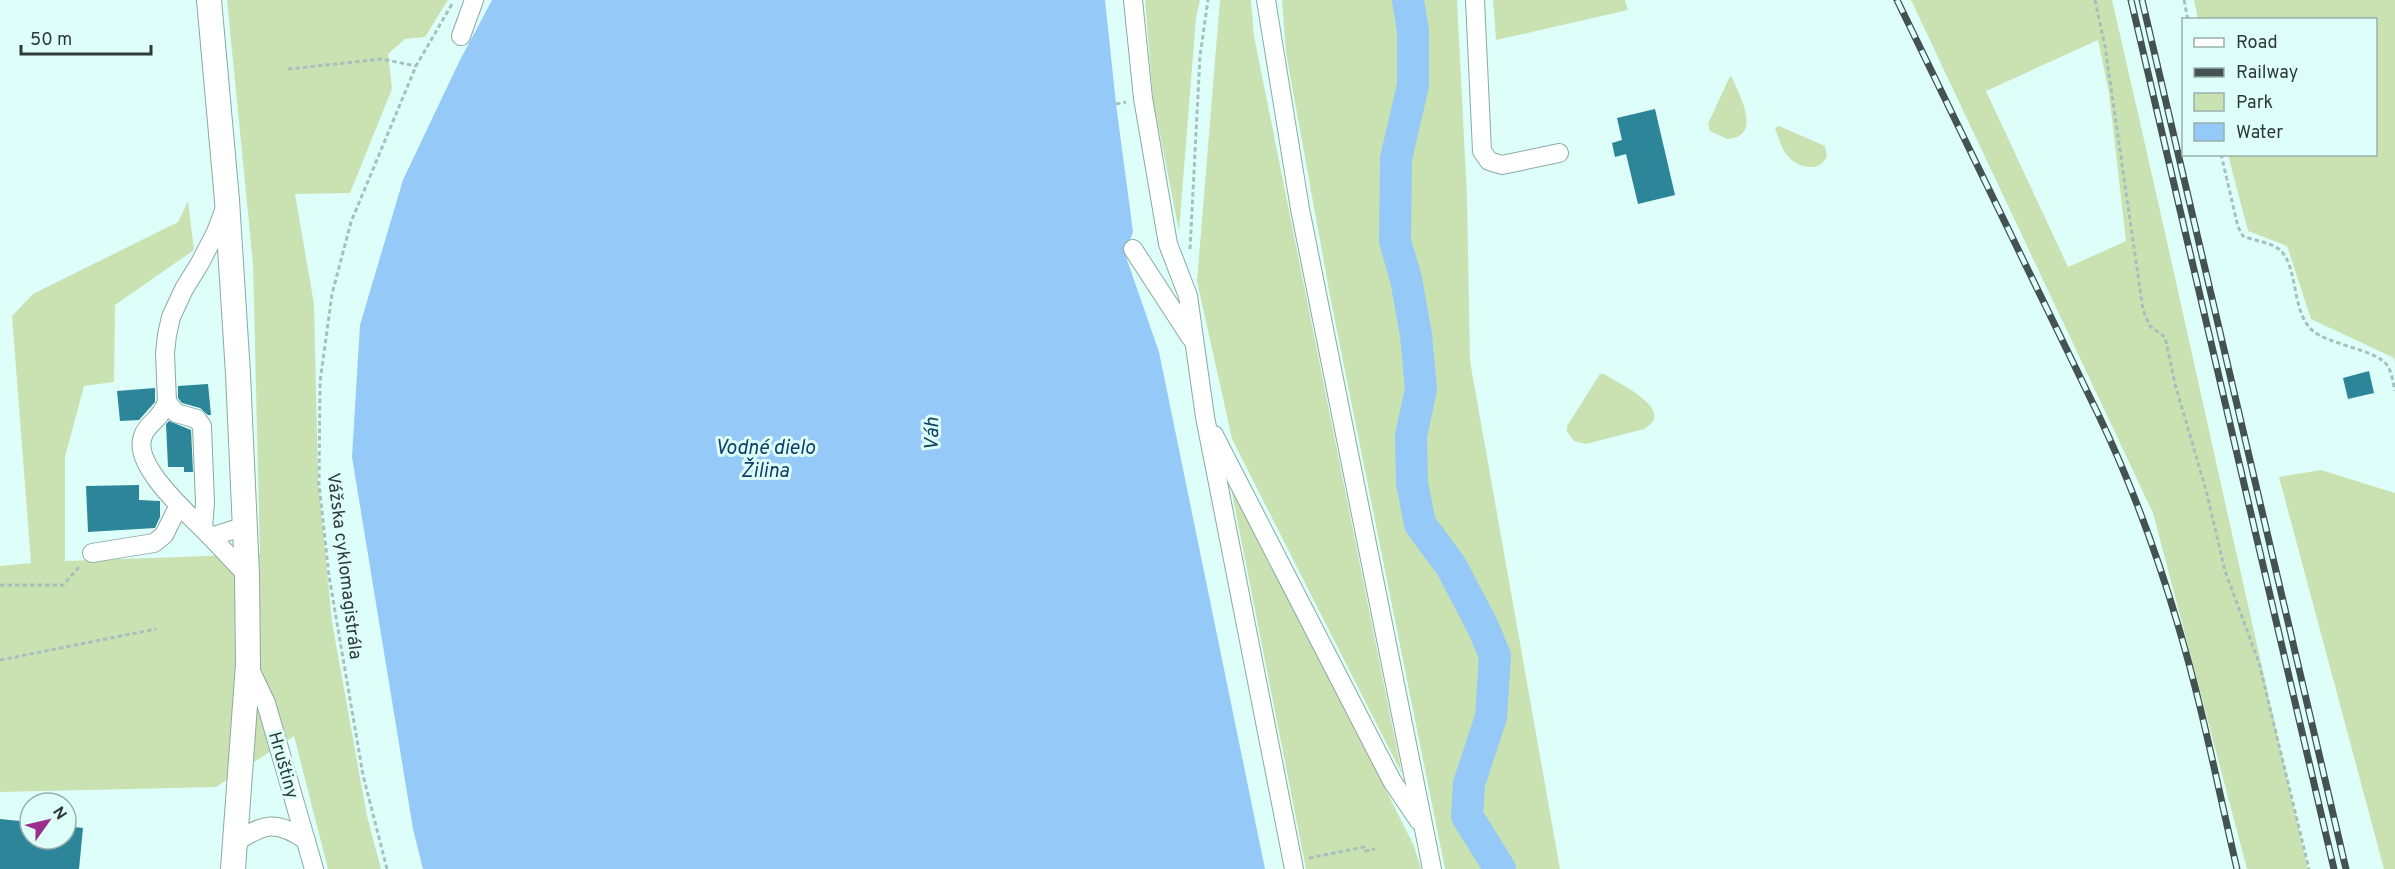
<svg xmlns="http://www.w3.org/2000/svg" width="2395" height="869" viewBox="0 0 2395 869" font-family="Overpass,sans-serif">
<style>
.green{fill:#cae2b2;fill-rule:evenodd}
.water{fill:#94c9f8}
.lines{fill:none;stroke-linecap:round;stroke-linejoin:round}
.river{stroke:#94c9f8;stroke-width:32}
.building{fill:#2d859a}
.minor-casing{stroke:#8ba9a5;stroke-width:20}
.major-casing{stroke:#8ba9a5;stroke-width:26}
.path{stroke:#a6c0bd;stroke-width:3;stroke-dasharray:4.5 3;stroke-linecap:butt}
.minor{stroke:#fff;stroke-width:18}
.major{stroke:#fff;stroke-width:24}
.rail-casing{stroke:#445251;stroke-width:7}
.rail{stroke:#defefa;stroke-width:4.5;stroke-dasharray:14;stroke-linecap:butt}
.labels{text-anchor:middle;stroke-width:6;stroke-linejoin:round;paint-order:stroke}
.street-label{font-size:18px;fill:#2e3a39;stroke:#defefa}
.water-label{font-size:20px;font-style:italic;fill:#0e4166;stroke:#defefa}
</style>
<rect width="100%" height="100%" fill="#defefa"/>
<g class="green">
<path d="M 227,0 L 448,0 L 425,37 L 405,39 L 388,54 L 392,89 L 350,193 L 295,194 L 314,304 L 318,480 L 332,622 L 367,816 L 381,869 L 328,869 L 294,736 L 216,787 L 0,792 L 0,566 L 31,563 L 12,316 L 33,294 L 178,222 L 188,201 L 194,250 L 115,305 L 114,382 L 84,386 L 65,457 L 65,561 L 260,554 L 253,264 Z"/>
<path d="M 1145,0 L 1200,0 L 1196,18 L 1179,231 L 1153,99 Z"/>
<path d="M 1220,0 L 1251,0 L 1254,36 L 1402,774 L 1232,439 L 1197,281 Z"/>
<path d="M 1282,0 L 1457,0 L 1467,196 L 1470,361 L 1560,869 L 1445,869 L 1331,301 L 1286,53 Z"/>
<path d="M 1493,0 L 1625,0 L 1628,10 L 1496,40 Z"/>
<path d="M 1911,0 L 2112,0 C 2179,289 2241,580 2308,869 L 2247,869 L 2153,513 ZM 2098,40 L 2109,93 L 2126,241 L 2068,267 L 1986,91 Z"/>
<path d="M 2194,0 L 2395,0 L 2395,363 L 2394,358 L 2311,319 L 2287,246 L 2248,231 L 2228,155 L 2376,154 L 2376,20 L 2198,19 Z"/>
<path d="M 1730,76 L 1732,77 C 1739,95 1764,137 1727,139 L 1710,131 L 1708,124 Z"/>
<path d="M 1779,126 L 1825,146 L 1827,156 C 1819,176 1792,166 1784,151 C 1780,144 1778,136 1775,128 Z"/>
<path d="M 1600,374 L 1604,374 C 1620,384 1678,411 1644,429 L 1586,444 L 1574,441 L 1567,432 L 1567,426 Z"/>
<path d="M 2321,470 L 2395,493 L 2395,869 L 2384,869 L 2279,477 Z"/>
<path d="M 1229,478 L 1414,846 L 1421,869 L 1306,869 Z"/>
</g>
<path class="water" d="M 492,0 L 1105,0 L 1116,104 L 1133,232 L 1125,254 L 1159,352 L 1265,869 L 423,869 L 413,829 L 352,457 L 360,325 L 403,180 L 459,62 Z"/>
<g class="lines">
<path class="river" d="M 1408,0 L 1413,31 L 1413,85 L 1396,159 L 1395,241 L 1406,279 L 1416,335 L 1421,389 L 1411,436 L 1412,483 L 1420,524 L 1451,566 L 1483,627 L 1495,656 L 1491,717 L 1469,784 L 1467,816 L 1500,869"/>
</g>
<g class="building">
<path d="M 1655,109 L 1675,195 L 1638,204 L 1626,154 L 1615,157 L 1612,143 L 1622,140 L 1617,118 Z"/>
<path d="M 2369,371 L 2374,393 L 2348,399 L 2343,378 Z"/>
<path d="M 208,384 L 211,415 L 208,415 L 200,408 L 182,403 L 178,398 L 178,386 Z"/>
<path d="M 155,388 L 155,402 L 139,420 L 120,421 L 117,391 Z"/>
<path d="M 169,421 L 191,430 L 193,472 L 184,472 L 184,467 L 168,467 L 166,424 Z"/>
<path d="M 139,485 L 139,500 L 160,501 L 160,517 L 155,528 L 88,532 L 86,486 Z"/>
<path d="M 0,819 L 30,822 L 30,839 L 66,839 L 66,826 L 83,828 L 79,869 L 0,869 Z"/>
</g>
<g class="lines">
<defs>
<g id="minor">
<path d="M 1133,0 L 1143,98 L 1168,244 L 1188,296 L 1205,417 L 1294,869"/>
<path d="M 1266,0 L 1300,209 L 1432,869"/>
<path d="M 1475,0 L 1482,151 L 1489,161 L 1502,165 L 1559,153"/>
<path d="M 461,36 L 474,0"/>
<path d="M 1133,249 L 1191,338"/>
<path d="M 167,402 C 165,406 163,411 160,414 C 155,422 146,426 143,436 C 131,466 192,517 211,537 L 245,526"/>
<path d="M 1214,435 L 1392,781 L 1419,821"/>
<path d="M 203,528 L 205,503 L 202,426 L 197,419 L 176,413 L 167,402 L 165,353 L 167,335 L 171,317 L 184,289 L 200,263 L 216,232 L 225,208"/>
<path d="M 211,537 L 247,575"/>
<path d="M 92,553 L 154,543 L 164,535 L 179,505"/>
<path d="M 248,665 L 266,703 L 314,869"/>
<path d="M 235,843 C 264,823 276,820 306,840"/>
</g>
<path id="major" d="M 209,0 L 227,200 L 238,374 L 247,575 L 248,664 L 233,869"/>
</defs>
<use href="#minor" class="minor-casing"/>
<use href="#major" class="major-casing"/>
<g class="path">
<path d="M 2095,0 L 2105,46 L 2143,310 L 2150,326 L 2165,337 L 2175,384 L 2206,490 L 2225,571 L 2259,663 L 2309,869"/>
<path d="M 2184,0 L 2188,20"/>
<path d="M 288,69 L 382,59 L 416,66"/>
<path d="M 1116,104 L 1126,102"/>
<path d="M 2221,154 L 2238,227 L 2243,236 C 2254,241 2272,242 2281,251 C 2299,270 2291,312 2313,331 C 2330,345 2377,350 2387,365 C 2392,372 2393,383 2395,391"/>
<path d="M 1190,249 L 1200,56 L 1208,0"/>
<path d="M 0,585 L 63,585 L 80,566"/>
<path d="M 0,660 L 156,629"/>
<path d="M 1309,858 L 1364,847 L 1365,851 L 1375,849"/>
<path d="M 387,869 L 363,775 L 329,576 L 319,484 L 320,382 L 332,294 L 351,222 L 416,66 L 452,4"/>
</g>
<use href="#minor" class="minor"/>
<use href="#major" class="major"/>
<defs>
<g id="rail">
<path d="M 1897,0 L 2099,416 C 2131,483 2157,554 2178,625 C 2202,705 2218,788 2237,869"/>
<path d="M 2131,0 L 2334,869"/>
<path d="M 2142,0 L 2346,869"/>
</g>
</defs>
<use href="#rail" class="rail-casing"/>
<use href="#rail" class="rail"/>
</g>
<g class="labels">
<g class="street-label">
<text transform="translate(345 566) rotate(83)" y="6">Vážska cyklomagistrála</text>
<text transform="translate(284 765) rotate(74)" y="6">Hruštiny</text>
</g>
<g class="water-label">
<text transform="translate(931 434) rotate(-89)" y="7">Váh</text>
<text x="765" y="454">Vodné dielo<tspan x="765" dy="23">Žilina</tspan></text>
</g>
</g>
<rect x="2182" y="18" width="195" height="138" fill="#defefa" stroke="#98b0ad" stroke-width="1.5"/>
<rect x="2194" y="38" width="30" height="9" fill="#ffffff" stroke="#98b0ad" stroke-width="1.5"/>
<text x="2236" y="48" font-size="18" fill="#2e3a39">Road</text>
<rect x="2194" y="68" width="30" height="9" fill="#445251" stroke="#98b0ad" stroke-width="1.5"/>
<text x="2236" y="78" font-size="18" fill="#2e3a39">Railway</text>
<rect x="2194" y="93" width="30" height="18" fill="#cae2b2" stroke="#98b0ad" stroke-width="1.5"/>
<text x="2236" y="108" font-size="18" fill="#2e3a39">Park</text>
<rect x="2194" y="123" width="30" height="18" fill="#94c9f8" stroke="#98b0ad" stroke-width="1.5"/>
<text x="2236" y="138" font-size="18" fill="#2e3a39">Water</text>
<g transform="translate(48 821) rotate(56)"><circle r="28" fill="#defefa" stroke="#98b0ad" stroke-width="1.5"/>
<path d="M0-4.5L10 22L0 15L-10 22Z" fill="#9b2d8c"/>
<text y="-9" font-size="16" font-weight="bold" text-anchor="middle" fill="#2e3a39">N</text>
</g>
<path d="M21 45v9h130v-9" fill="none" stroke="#2e3a39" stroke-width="3"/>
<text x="30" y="45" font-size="18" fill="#2e3a39" stroke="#defefa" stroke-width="4.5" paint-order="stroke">50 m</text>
</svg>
